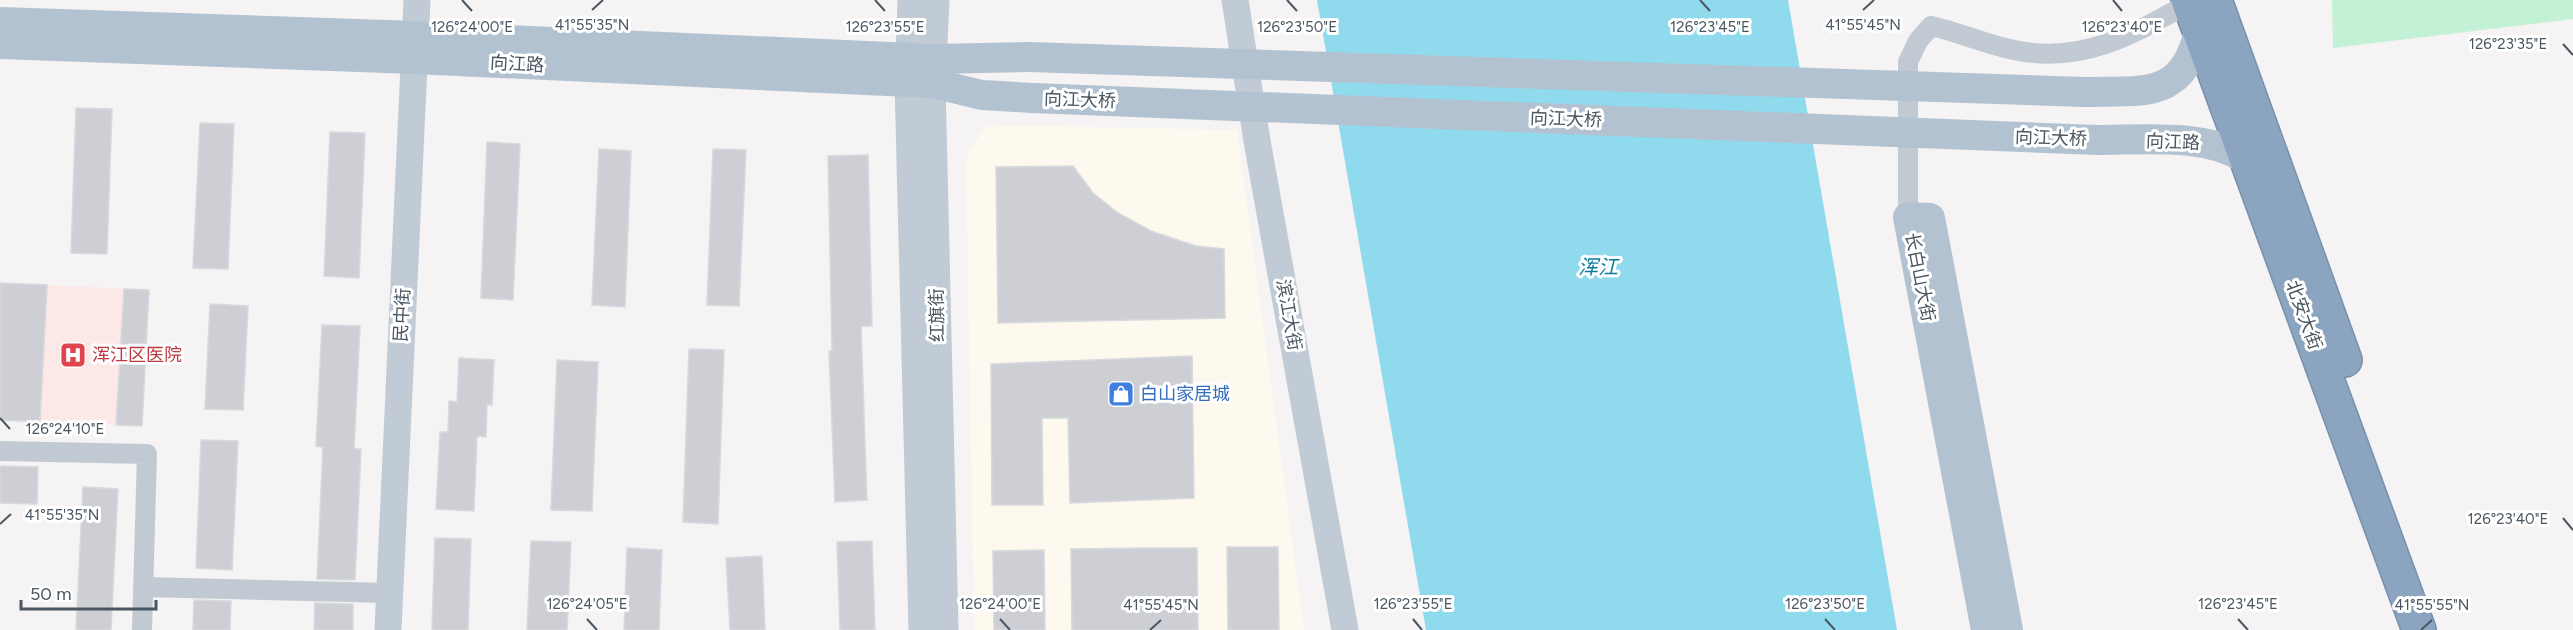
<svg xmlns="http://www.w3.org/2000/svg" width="2573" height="630" viewBox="0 0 2573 630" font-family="Figtree,'Noto Sans SC',sans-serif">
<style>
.commercial{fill:#fdf9ef}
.medical{fill:#fce8e6}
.green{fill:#c3f1d5}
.water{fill:#90daee}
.building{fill:#cdcfd5;stroke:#d7d9de;stroke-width:1.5}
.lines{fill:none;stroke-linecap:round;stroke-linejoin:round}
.highway-casing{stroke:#7690ad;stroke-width:36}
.street{stroke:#c1cad2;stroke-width:20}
.secondary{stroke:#c1cbd6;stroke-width:27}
.primary{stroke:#b3c2d1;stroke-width:30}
.highway{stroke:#8ba5c1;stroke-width:33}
.primary-bridge{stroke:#b3c2d1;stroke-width:30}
.ticks{fill:none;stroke:#4a5661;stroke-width:2}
.labels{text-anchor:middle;stroke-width:6;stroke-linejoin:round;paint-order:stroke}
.street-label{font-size:18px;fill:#4a5661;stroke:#fff}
.health-label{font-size:18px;fill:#be3a42;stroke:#fff;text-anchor:start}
.shop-label{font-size:18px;fill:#366cbe;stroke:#fff;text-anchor:start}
.water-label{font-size:20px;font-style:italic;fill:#0c7c9b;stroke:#fff}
.ticks-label{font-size:15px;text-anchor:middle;fill:#4a5661;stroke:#fff;stroke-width:6;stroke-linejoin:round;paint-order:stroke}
</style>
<rect width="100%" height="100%" fill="#f5f3f3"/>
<path class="commercial" d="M 986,125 L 1237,130 L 1304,630 L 974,630 L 966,159 Z"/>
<path class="medical" d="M 0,283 L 149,290 L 142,426 L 0,420 Z"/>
<path class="green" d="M 2332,0 L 2573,0 L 2573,19 L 2333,48 Z"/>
<path class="water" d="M 1317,0 L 1788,0 L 1897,630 L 1426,630 Z"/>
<g class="building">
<path d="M 76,108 L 112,109 L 107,254 L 71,253 Z"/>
<path d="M 200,123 L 234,124 L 228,269 L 193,268 Z"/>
<path d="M 330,132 L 365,133 L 359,278 L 324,276 Z"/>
<path d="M 487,142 L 520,144 L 513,300 L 481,298 Z"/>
<path d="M 599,149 L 631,151 L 625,307 L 592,305 Z"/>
<path d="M 713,149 L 746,150 L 739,306 L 707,305 Z"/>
<path d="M 868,155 L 872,326 L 861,326 L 867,500 L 835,502 L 829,351 L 832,351 L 828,156 Z"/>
<path d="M 1073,166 L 1093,193 L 1118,213 L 1151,231 L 1196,246 L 1224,249 L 1225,318 L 998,323 L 996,167 Z"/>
<path d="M 0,283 L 47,285 L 40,422 L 0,420 Z"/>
<path d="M 124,289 L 149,290 L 142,426 L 116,425 Z"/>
<path d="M 210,304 L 248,306 L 243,410 L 205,409 Z"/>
<path d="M 322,325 L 360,326 L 354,449 L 361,449 L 355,580 L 317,579 L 323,447 L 316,446 Z"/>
<path d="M 689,349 L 724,350 L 718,524 L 683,522 Z"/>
<path d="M 1192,356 L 1194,498 L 1070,503 L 1068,418 L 1042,418 L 1043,505 L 992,505 L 991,364 Z"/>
<path d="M 459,358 L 494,360 L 492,405 L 487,404 L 486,437 L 477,436 L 474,511 L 436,509 L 440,432 L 448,432 L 449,401 L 457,402 Z"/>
<path d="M 557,360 L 598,362 L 592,511 L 551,510 Z"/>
<path d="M 201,440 L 238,441 L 232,570 L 196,568 Z"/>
<path d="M 0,466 L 38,467 L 37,504 L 0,503 Z"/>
<path d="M 83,487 L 118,489 L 111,630 L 76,630 Z"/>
<path d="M 435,538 L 471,539 L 468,630 L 432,630 Z"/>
<path d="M 531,541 L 571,542 L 567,630 L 527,630 Z"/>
<path d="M 872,541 L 875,630 L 840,630 L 837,542 Z"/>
<path d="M 1227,547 L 1278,547 L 1279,630 L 1228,630 Z"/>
<path d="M 627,548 L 662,550 L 659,630 L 624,630 Z"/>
<path d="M 1146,548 L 1197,548 L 1198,630 L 1072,630 L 1071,549 Z"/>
<path d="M 1044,550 L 1045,630 L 994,630 L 993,551 Z"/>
<path d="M 762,556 L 765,630 L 730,630 L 726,558 Z"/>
<path d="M 194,600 L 231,601 L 230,630 L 193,630 Z"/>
<path d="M 315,603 L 353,604 L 353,630 L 314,630 Z"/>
</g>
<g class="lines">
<defs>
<g id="highway">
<path d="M 2188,0 L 2419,630"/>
<path d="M 2215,0 L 2345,360"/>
</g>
</defs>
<use href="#highway" class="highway-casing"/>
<g class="street">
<path d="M 1908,217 L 1908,62 L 1918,41 L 1931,26 C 1963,33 1993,48 2025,52 C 2089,61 2135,33 2189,3"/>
<path d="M 0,451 L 147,454 L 142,630"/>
<path d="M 144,587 L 388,593"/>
</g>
<g class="secondary">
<path d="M 911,0 L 908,82 L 922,630"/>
<path d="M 936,0 L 932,83 L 945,630"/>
<path d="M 1235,0 L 1257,141 L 1345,630"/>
<path d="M 388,630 L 417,0"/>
</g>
<g class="primary">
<path d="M 0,22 L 416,36 L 934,59 L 1029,57"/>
<path d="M 0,44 L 414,59 L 932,83 L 982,95 L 1033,98"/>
<path d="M 2084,92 C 2142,90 2183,101 2199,31"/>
<path d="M 2098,140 C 2146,140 2202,133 2245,158"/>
<path d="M 1986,630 L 1908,217 L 1930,218 L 2008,630"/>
</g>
<use href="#highway" class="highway"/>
<g class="primary-bridge">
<path d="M 1029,57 L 2084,92"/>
<path d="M 1033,98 L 2098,140"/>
</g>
</g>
<path class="ticks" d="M 462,0 L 472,11M 875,0 L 885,11M 1287,0 L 1297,11M 1700,0 L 1710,11M 2113,0 L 2122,11M 592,10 L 603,0M 1863,10 L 1874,0M 2563,44 L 2573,55M 0,418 L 10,429M 2563,518 L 2573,530M 0,524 L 11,514M 587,619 L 597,630M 1000,619 L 1010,630M 1413,619 L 1422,630M 1825,619 L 1835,630M 2238,619 L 2248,630M 1150,630 L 1161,620M 2421,630 L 2432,620"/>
<defs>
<symbol id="hospital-square" viewBox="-11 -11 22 22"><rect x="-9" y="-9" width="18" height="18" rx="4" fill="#e0444e" stroke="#fff"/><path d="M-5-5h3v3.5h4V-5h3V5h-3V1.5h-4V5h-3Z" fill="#fff"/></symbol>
<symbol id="shop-square" viewBox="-11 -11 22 22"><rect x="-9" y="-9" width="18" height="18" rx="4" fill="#3f7fe0" stroke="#fff"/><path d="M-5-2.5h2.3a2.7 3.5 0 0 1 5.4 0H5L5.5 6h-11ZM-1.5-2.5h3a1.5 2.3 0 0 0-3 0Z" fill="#fff"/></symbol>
</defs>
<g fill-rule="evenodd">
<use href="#hospital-square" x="58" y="340" width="30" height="30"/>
<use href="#shop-square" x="1106" y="379" width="30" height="30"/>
</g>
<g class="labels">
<g class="street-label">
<text transform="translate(517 64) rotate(3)" y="6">向江路</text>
<text transform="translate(1080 100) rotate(2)" y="6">向江大桥</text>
<text transform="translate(1566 119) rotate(2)" y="6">向江大桥</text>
<text transform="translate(2051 138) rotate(2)" y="6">向江大桥</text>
<text transform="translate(2173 142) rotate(2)" y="6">向江路</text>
<text transform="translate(1920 277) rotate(79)" y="6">长白山大街</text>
<text transform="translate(402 315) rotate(-87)" y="6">民中街</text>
<text transform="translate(937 315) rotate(-91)" y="6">红旗街</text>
<text transform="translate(1289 315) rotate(80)" y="6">滨江大街</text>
<text transform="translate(2304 315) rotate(70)" y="6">北安大街</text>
</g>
<g class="health-label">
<text x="92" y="361">浑江区医院</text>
</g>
<g class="shop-label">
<text x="1140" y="400">白山家居城</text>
</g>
<g class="water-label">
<text x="1598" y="274">浑江</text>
</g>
</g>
<g class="ticks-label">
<text x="592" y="30">41°55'35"N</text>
<text x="1863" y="30">41°55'45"N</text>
<text x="472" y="32">126°24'00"E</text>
<text x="885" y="32">126°23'55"E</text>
<text x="1297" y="32">126°23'50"E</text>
<text x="1710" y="32">126°23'45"E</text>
<text x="2122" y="32">126°23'40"E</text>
<text x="2508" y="49">126°23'35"E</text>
<text x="65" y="434">126°24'10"E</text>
<text x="62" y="520">41°55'35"N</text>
<text x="2508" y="524">126°23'40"E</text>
<text x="587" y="609">126°24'05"E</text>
<text x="1000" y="609">126°24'00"E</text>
<text x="1413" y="609">126°23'55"E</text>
<text x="1825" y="609">126°23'50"E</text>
<text x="2238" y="609">126°23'45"E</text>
<text x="1161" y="610">41°55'45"N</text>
<text x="2432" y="610">41°55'55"N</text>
</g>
<path d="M21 600v9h135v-9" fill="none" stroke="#4a5661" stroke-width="3"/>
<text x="30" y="600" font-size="18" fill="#4a5661" stroke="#ffffff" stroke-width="4.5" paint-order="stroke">50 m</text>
</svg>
